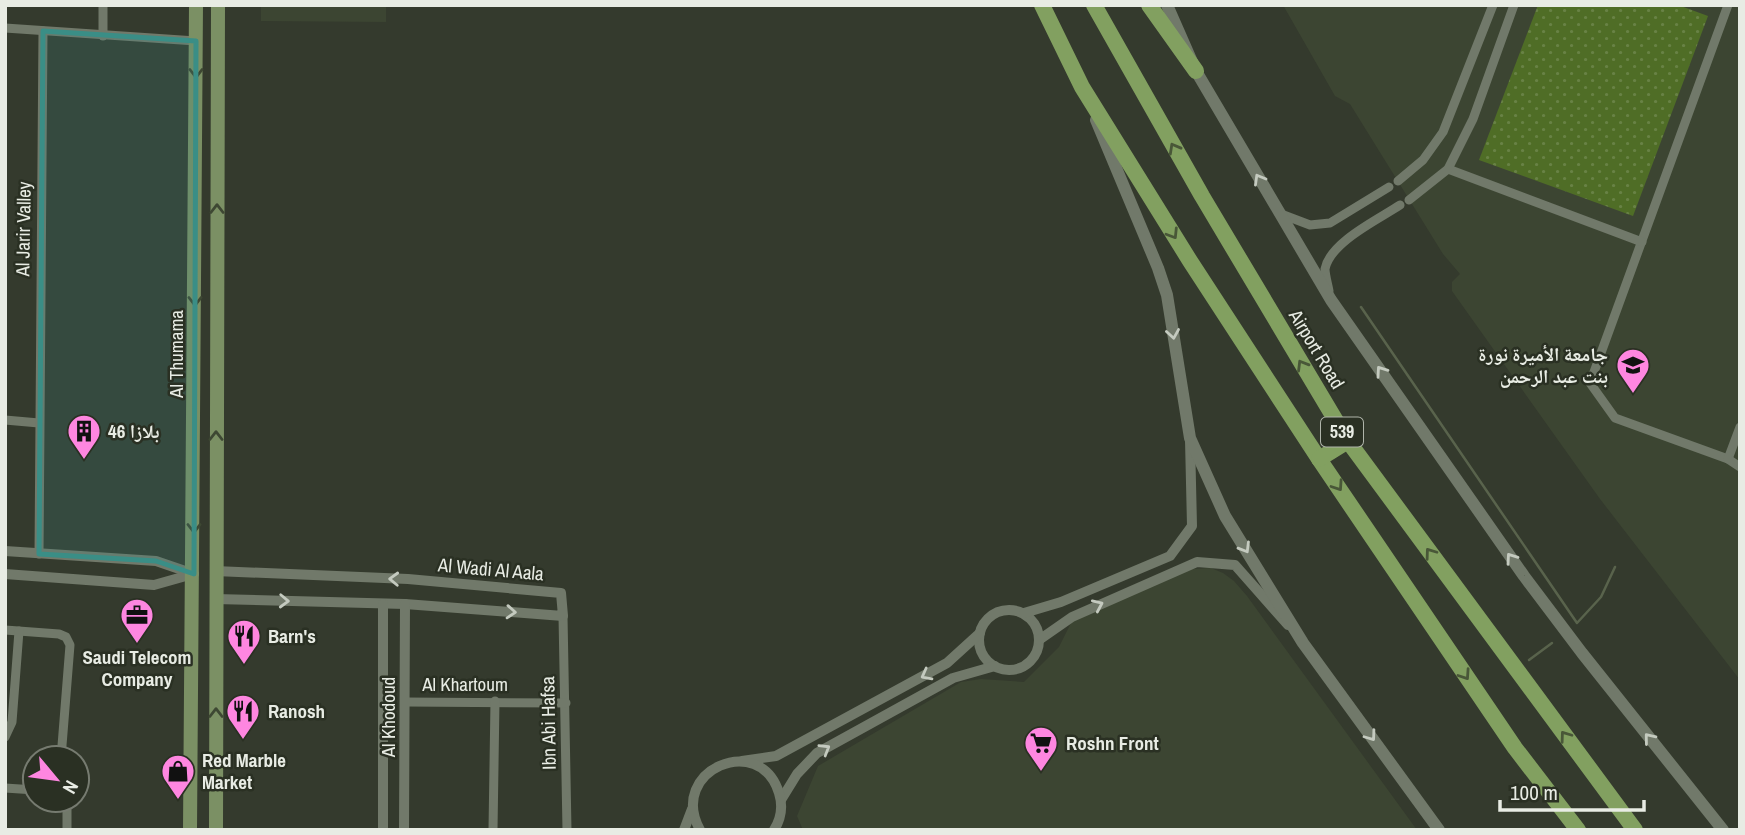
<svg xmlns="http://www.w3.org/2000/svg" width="1745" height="835" viewBox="0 0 1745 835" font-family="'Archivo Narrow','Noto Naskh Arabic',sans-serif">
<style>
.built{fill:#3c4532}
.grass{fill:url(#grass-dots)}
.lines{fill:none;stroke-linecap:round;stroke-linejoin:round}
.stream{stroke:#59634c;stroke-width:2.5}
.minor{stroke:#71796a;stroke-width:9}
.tertiary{stroke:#71796a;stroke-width:10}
.secondary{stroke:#71796a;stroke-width:12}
.primary{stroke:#7b9064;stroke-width:14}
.motorway{stroke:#82a060;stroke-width:16}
.oneway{stroke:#3e4833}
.oneway2{stroke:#495738}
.oneway3{stroke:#c4cabf}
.marked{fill:#3a8e86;fill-opacity:0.2;stroke:#3a8e86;stroke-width:5;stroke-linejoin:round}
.labels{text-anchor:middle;stroke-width:5;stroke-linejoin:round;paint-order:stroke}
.shield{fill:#2a3023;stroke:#afb4aa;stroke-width:2}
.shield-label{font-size:18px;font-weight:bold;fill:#e8ece4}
.street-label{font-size:19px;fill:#e8ece4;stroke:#2a3023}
.poi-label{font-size:19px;font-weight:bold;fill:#e8ece4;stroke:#2a3023;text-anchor:start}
</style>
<defs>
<pattern id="grass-dots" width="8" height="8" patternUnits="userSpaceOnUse" patternTransform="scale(1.75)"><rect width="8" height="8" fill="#4f6d26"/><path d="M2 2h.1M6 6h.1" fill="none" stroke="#688245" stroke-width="1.8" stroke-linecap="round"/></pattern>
</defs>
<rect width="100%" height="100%" fill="#343a2d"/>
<g class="built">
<path d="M 261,5 L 386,5 L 386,22 L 261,21 Z"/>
<path d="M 1283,5 L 1740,5 L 1740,680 L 1600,499 L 1452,291 L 1452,282 L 1460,274 L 1443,254 L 1350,104 L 1335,96 Z"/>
<path d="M 1211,568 L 1223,573 L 1234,581 L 1247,596 L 1417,830 L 803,830 L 797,816 L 818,766 L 961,682 L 981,679 L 1024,682 L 1059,647 L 1072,621 L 1191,569 Z"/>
</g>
<path class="grass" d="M 1538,5 L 1678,5 L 1708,16 L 1633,216 L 1479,160 Z"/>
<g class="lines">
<g class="stream">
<path d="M 1361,307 L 1577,623 L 1601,597 L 1615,567"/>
<path d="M 1529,660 L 1552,643"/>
</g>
<g class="minor">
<path d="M 103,5 L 103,36"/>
<path d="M 1728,5 L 1590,383 L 1615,418 L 1728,459 L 1740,467"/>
<path d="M 5,28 L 196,41"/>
<path d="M 1448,169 L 1642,242"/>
<path d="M 1398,181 L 1423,160 L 1443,132 L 1493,5"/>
<path d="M 1409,200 L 1448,169 L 1473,119 L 1514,5"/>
<path d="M 1281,214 L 1310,225 L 1330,223 L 1389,187"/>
<path d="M 1329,291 C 1328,285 1325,275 1325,269 C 1330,242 1379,219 1400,205"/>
<path d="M 5,420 L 39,423"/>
<path d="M 1728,459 L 1740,427"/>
<path d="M 39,554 L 43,31"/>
<path d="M 563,616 L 567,830"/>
<path d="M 5,630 L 59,634 L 66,637 L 70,645 L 61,758"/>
<path d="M 406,702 L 566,703"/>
<path d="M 5,737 L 12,722 L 19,631"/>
<path d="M 5,788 L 35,790"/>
<path d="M 63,800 L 67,809 L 67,830"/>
<path d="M 493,830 L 495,701"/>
</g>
<g class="tertiary">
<path d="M 5,551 L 156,561 L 194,574"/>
<path d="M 215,571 L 408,579 L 561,593 L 563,616 L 405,604 L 215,599"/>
<path d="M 5,574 L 154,585 L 193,574"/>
<circle cx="1009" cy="640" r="30"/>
<path d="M 1024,613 L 1061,602 L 1170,556 L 1192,526 L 1190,440"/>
<path d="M 1039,640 L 1072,617 L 1197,562 L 1235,565 L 1288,625"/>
<path d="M 742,761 L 776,756 L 947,663 L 980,633"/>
<path d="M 781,800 L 797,774 L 817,753 L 953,678 L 995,666"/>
<path d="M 383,830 L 383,604"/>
<path d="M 404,830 L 405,604"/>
<path d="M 684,830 L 692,809"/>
<path d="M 700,830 C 667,770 760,731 779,793 C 783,806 781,819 774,830"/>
</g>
<g class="secondary">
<path d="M 1167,5 L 1196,71 L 1331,300 L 1524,576 L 1582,653 L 1723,830"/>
<path d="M 1096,120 L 1158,268 L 1167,295 L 1190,438 L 1225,516 L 1303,643 L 1439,830"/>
</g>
<g class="primary">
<path d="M 190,830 L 196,5"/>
<path d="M 216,830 L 218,5"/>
</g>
<g class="motorway">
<path d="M 1042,5 L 1082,87 L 1190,261 L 1319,459 L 1515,748 L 1578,830"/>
<path d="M 1094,5 L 1202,196 L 1348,441 L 1635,830"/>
<path d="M 1149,5 L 1196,71"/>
<path d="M 1319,459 L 1348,441"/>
</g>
</g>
<defs><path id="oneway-chevron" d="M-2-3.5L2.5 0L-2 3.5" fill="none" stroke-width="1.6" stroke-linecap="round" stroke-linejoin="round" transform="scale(1.75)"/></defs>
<g class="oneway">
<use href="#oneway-chevron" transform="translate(196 73) rotate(90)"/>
<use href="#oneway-chevron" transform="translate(217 209) rotate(-90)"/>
<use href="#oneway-chevron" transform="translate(195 301) rotate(90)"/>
<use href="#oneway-chevron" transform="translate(216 436) rotate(-90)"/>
<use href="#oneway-chevron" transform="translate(194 528) rotate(90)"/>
<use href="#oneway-chevron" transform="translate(216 713) rotate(-90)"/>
</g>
<g class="oneway2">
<use href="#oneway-chevron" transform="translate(1174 148) rotate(-119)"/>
<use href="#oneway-chevron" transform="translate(1173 234) rotate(58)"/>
<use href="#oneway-chevron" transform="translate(1302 365) rotate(-121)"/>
<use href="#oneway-chevron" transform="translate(1338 486) rotate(56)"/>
<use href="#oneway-chevron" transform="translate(1430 553) rotate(-126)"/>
<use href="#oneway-chevron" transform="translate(1465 675) rotate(56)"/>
<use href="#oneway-chevron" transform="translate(1565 736) rotate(-126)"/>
</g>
<g class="oneway3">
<use href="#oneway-chevron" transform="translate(1259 179) rotate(-120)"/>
<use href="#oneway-chevron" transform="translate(1173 334) rotate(81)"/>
<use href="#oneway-chevron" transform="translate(1381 371) rotate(-125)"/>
<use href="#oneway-chevron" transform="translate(1245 548) rotate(59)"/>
<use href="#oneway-chevron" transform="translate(1511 558) rotate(-125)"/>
<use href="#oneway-chevron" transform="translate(394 579) rotate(-178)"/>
<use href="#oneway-chevron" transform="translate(284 601) rotate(2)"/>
<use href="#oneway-chevron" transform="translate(1098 605) rotate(-24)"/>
<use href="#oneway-chevron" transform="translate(511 612) rotate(4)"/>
<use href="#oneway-chevron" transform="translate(926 675) rotate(152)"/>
<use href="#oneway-chevron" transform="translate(1371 736) rotate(54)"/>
<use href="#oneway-chevron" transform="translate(1649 738) rotate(-129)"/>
<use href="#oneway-chevron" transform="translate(825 749) rotate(-31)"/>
</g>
<path class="marked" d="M 43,31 L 196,41 L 194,574 L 156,561 L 39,554 Z"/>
<defs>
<symbol id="university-pin" viewBox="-11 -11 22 30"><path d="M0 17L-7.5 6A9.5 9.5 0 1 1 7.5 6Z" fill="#fe86e0" stroke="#2a3023"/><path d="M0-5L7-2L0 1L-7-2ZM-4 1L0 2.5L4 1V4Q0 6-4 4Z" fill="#111"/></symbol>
<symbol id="building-pin" viewBox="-11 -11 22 30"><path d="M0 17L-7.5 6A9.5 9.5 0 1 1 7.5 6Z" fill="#fe86e0" stroke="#2a3023"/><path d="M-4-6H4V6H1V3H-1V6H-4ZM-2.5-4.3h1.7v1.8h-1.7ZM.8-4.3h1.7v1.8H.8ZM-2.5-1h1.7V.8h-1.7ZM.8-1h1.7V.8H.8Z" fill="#111"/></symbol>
<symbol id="office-pin" viewBox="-11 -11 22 30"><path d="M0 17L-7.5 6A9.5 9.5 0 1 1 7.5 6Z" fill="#fe86e0" stroke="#2a3023"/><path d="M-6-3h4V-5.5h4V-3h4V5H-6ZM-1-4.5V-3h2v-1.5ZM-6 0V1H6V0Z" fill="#111"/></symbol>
<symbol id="restaurant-pin" viewBox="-11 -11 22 30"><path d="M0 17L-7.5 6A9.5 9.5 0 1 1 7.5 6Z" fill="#fe86e0" stroke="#2a3023"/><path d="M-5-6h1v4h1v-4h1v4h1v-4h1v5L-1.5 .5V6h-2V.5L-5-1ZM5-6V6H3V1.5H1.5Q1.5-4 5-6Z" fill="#111"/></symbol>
<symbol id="supermarket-pin" viewBox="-11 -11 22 30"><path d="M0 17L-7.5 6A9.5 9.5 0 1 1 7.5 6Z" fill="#fe86e0" stroke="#2a3023"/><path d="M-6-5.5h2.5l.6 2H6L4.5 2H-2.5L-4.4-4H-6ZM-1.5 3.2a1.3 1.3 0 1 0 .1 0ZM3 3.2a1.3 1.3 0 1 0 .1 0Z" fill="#111"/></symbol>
<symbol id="shop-pin" viewBox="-11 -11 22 30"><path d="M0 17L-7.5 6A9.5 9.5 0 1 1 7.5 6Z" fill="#fe86e0" stroke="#2a3023"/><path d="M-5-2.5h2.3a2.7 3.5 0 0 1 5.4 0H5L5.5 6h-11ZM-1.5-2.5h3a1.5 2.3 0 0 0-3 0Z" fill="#111"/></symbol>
</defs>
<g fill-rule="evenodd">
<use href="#university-pin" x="1614" y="346" width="38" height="52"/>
<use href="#building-pin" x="65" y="412" width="38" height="52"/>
<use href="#office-pin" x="118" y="596" width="38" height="52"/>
<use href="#restaurant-pin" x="225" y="617" width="38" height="52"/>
<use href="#restaurant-pin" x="224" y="692" width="38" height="52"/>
<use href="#supermarket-pin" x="1022" y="724" width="38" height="52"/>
<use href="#shop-pin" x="159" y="752" width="38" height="52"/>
</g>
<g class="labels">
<rect class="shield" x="1321" y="417.5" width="42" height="29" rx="5"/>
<g class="shield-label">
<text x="1342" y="438">539</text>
</g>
<g class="street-label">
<text transform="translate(23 229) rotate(-89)" y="7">Al Jarir Valley</text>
<text transform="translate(1317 349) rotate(59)" y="7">Airport Road</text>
<text transform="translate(176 354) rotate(-90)" y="7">Al Thumama</text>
<text transform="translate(491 569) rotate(5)" y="7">Al Wadi Al Aala</text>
<text x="465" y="691">Al Khartoum</text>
<text transform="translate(388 717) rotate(-90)" y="7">Al Khodoud</text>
<text transform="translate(548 723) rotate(-91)" y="7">Ibn Abi Hafsa</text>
</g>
<g class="poi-label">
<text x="1608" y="361" text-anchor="end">جامعة الأميرة نورة<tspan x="1608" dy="22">بنت عبد الرحمن</tspan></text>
<text x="108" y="438">بلازا 46</text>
<text x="268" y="643">Barn's</text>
<text x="137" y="664" text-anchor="middle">Saudi Telecom<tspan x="137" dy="22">Company</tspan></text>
<text x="268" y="718">Ranosh</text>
<text x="1066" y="750">Roshn Front</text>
<text x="202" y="767">Red Marble<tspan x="202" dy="22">Market</tspan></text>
</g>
</g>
<rect width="1745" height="835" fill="none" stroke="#e8ece4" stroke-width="14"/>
<g transform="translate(56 779) rotate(119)"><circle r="33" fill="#2a3023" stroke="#767b70" stroke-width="2"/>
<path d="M0-5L12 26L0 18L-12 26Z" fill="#fe86e0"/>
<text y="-10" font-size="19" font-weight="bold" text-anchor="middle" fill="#e8ece4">N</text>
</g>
<path d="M1500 800v10h144v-10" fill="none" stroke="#e8ece4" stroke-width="3.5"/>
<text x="1510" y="800" font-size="21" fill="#e8ece4" stroke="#2a3023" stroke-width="5" paint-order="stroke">100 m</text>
</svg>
